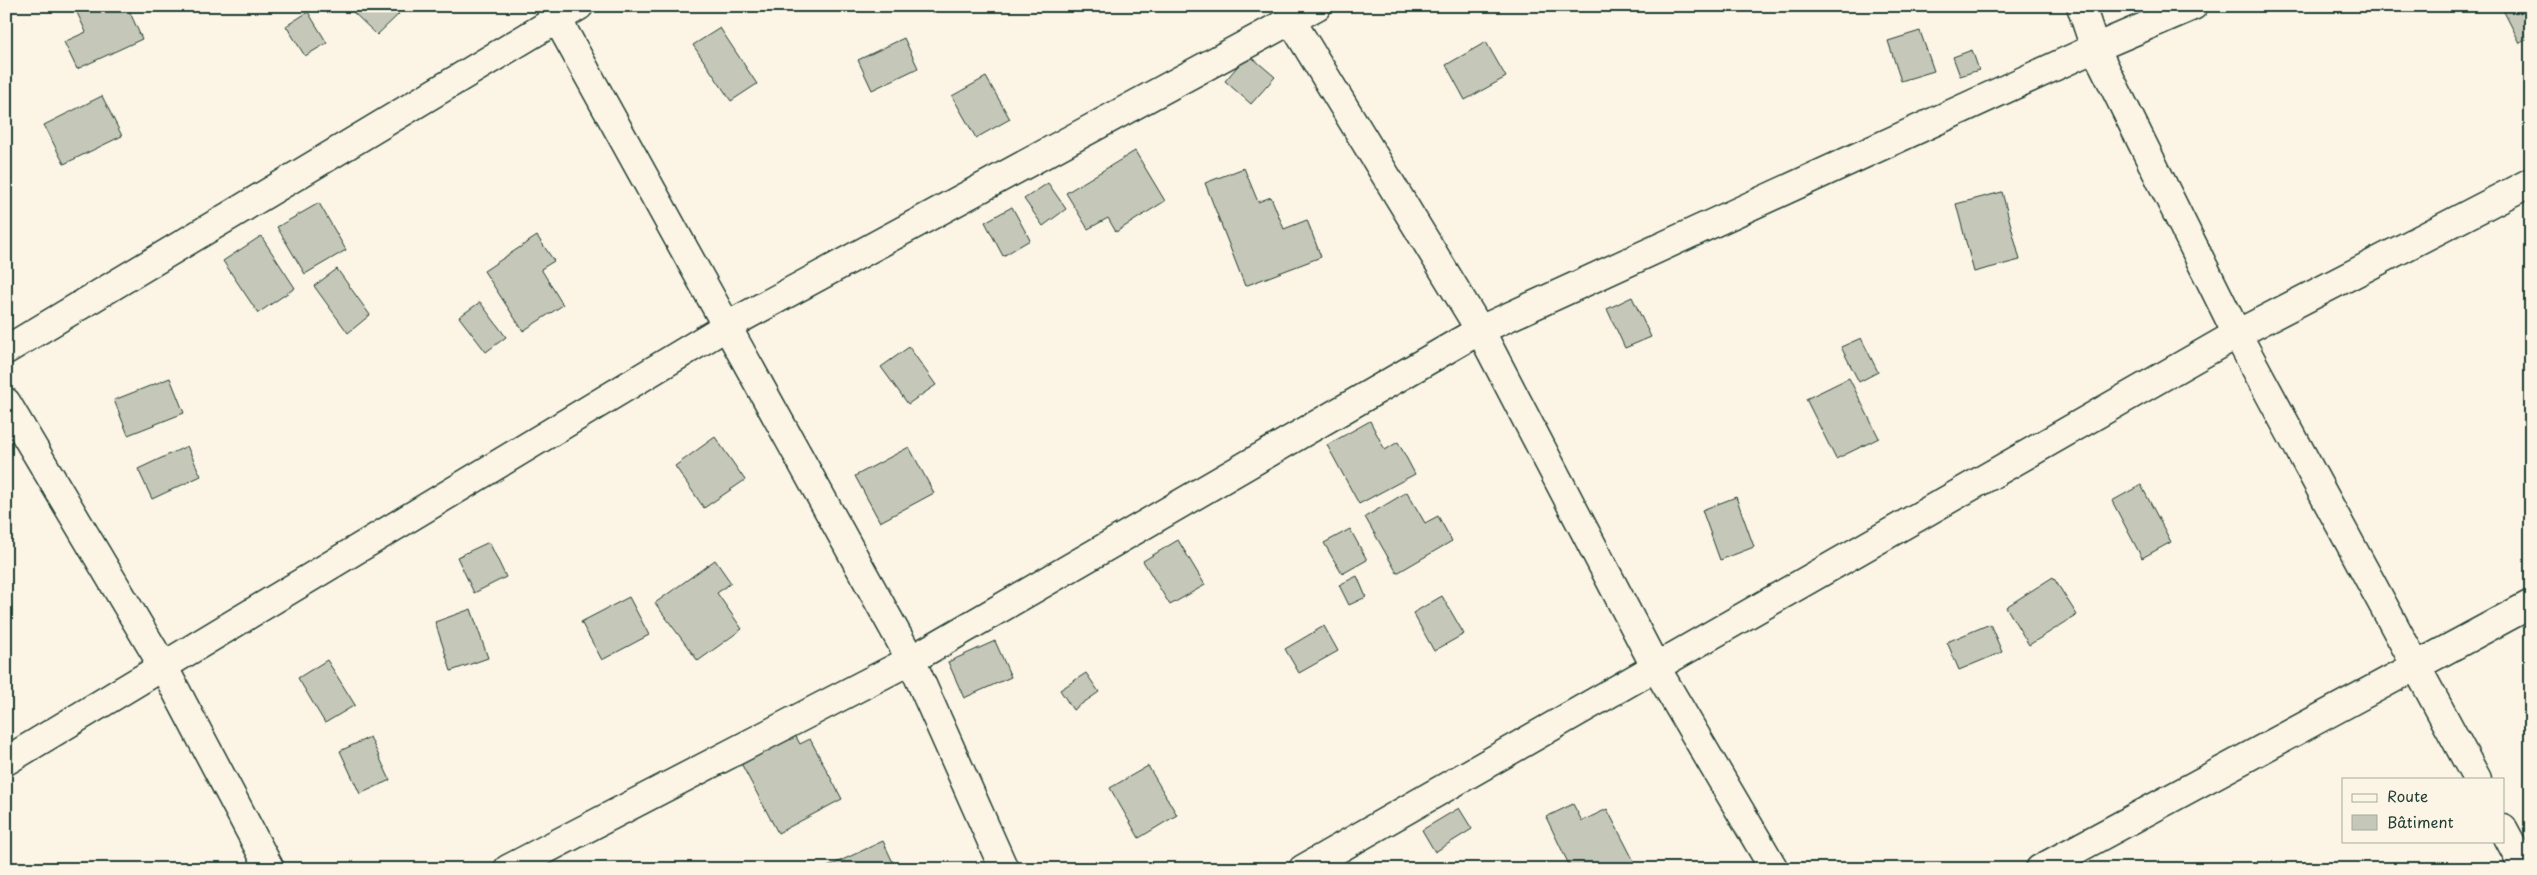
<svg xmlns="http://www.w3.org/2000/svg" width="2537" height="875" viewBox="0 0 2537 875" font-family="'Playpen Sans',sans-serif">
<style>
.building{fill:#c5c7b9;stroke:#1f3d34}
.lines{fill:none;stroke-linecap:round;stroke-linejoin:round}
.street-casing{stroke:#1f3d34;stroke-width:31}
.street{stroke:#fcf5e5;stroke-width:28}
</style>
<rect width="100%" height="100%" fill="#fcf5e5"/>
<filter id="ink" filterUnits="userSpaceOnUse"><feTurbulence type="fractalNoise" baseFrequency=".02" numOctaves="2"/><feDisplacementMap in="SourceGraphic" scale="10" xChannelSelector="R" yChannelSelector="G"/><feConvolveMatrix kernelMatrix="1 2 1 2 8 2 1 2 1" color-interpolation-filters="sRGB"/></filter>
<g filter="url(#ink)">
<g class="building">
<path d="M 74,6 L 127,6 L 142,39 L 77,69 L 64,42 L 86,32 Z"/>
<path d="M 351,6 L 391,6 L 399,14 L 377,35 L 349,8 Z"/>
<path d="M 2501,6 L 2531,6 L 2531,37 L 2520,43 Z"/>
<path d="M 308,12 L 327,43 L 305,56 L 286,26 Z"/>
<path d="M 720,28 L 757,84 L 731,101 L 693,45 Z"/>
<path d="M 1920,31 L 1934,71 L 1901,81 L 1888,41 Z"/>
<path d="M 904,38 L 918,68 L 872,90 L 858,60 Z"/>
<path d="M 1486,42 L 1506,77 L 1465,100 L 1446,65 Z"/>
<path d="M 1972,50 L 1979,70 L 1960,76 L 1953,57 Z"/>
<path d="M 1248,54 L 1275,77 L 1251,104 L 1225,81 Z"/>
<path d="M 986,77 L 1010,119 L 976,138 L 952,96 Z"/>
<path d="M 102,96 L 122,136 L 64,164 L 44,125 Z"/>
<path d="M 1135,151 L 1165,201 L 1116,232 L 1108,218 L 1088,229 L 1066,193 Z"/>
<path d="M 1244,168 L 1258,202 L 1271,197 L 1284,229 L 1307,220 L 1321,257 L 1245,286 L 1205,183 Z"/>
<path d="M 1048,183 L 1066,209 L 1043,226 L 1024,199 Z"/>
<path d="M 2002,192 L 2020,260 L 1974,272 L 1956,204 Z"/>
<path d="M 319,203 L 346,250 L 305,274 L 277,227 Z"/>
<path d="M 1012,207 L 1030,240 L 1003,256 L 985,222 Z"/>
<path d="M 261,236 L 295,288 L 258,313 L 223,261 Z"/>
<path d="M 537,236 L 554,261 L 541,269 L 563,305 L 523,331 L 484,271 Z"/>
<path d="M 337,269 L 370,315 L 348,333 L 314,286 Z"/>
<path d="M 1632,297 L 1651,337 L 1625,348 L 1607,309 Z"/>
<path d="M 480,302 L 506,337 L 486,352 L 459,317 Z"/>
<path d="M 1861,338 L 1878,372 L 1859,382 L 1841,347 Z"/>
<path d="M 909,347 L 936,385 L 908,404 L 881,367 Z"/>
<path d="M 170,378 L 184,413 L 128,435 L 114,400 Z"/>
<path d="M 1849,378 L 1879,438 L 1836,459 L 1806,399 Z"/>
<path d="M 1370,421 L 1385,450 L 1398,442 L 1415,474 L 1359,504 L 1327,445 Z"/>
<path d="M 715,437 L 745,480 L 704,508 L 675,466 Z"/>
<path d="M 187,446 L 201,476 L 152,499 L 138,469 Z"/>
<path d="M 909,447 L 934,493 L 880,522 L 855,476 Z"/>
<path d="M 2141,485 L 2171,542 L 2142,558 L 2112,501 Z"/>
<path d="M 1407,492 L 1425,523 L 1438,516 L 1452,541 L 1397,573 L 1365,517 Z"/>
<path d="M 1736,497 L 1754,547 L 1720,560 L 1702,510 Z"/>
<path d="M 1350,529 L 1367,560 L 1342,574 L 1324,543 Z"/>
<path d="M 1178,540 L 1205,585 L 1170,605 L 1143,561 Z"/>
<path d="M 489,542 L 506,577 L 474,593 L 457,557 Z"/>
<path d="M 715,560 L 731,583 L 717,593 L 742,629 L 698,661 L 655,603 Z"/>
<path d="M 1357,576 L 1366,597 L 1349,605 L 1339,585 Z"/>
<path d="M 2053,577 L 2077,615 L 2029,645 L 2006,607 Z"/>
<path d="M 1442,596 L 1464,634 L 1434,651 L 1413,613 Z"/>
<path d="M 629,597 L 649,635 L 602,660 L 581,622 Z"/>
<path d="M 471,609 L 488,658 L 451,671 L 435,622 Z"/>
<path d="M 1990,624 L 2002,652 L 1959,670 L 1947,642 Z"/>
<path d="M 1324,626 L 1338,651 L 1299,673 L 1285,649 Z"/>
<path d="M 995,641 L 1011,677 L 964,698 L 948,662 Z"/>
<path d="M 327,660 L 355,705 L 325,723 L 298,678 Z"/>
<path d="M 1086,673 L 1099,692 L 1073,710 L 1060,690 Z"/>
<path d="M 789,724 L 800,744 L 810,739 L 842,799 L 778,833 L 735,752 Z"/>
<path d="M 370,737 L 390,780 L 360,794 L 340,751 Z"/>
<path d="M 1148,766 L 1177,815 L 1139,838 L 1110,788 Z"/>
<path d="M 1573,804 L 1582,821 L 1607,809 L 1637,867 L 1633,869 L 1571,869 L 1546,817 Z"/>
<path d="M 1459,808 L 1472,829 L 1435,852 L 1422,830 Z"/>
<path d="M 883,841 L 896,869 L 823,869 Z"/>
</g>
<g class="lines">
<defs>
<g id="street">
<path d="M 550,6 L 911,660 L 1004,869"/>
<path d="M 2081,6 L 2095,48 L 2237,334 L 2477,779"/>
<path d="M 1291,20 L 1480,330 L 1655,666 L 1774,869"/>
<path d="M 6,350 L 579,6"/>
<path d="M 6,402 L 163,666 L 270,869"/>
<path d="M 6,761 L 727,326 L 1317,6"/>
<path d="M 2503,828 L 2525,869"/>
<path d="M 508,869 L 911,660 L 1480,330 L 2095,48 L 2193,6"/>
<path d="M 1303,869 L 2237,334 L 2531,182"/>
<path d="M 2040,869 L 2531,604"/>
</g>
</defs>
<use href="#street" class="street-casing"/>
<use href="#street" class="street"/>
</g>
</g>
<rect width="2537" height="875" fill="none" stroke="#fcf5e5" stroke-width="25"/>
<rect x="12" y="12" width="2512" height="850" fill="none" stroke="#1f3d34" stroke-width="2" filter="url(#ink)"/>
<rect x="2342" y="778" width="162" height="65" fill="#fcf5e5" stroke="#a4ab9e"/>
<rect x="2352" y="794" width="25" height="8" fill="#fcf5e5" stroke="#a4ab9e"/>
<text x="2387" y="802" font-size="15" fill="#1f3d34">Route</text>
<rect x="2352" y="815" width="25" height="15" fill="#c5c7b9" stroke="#a4ab9e"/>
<text x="2387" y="828" font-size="15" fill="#1f3d34">Bâtiment</text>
</svg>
